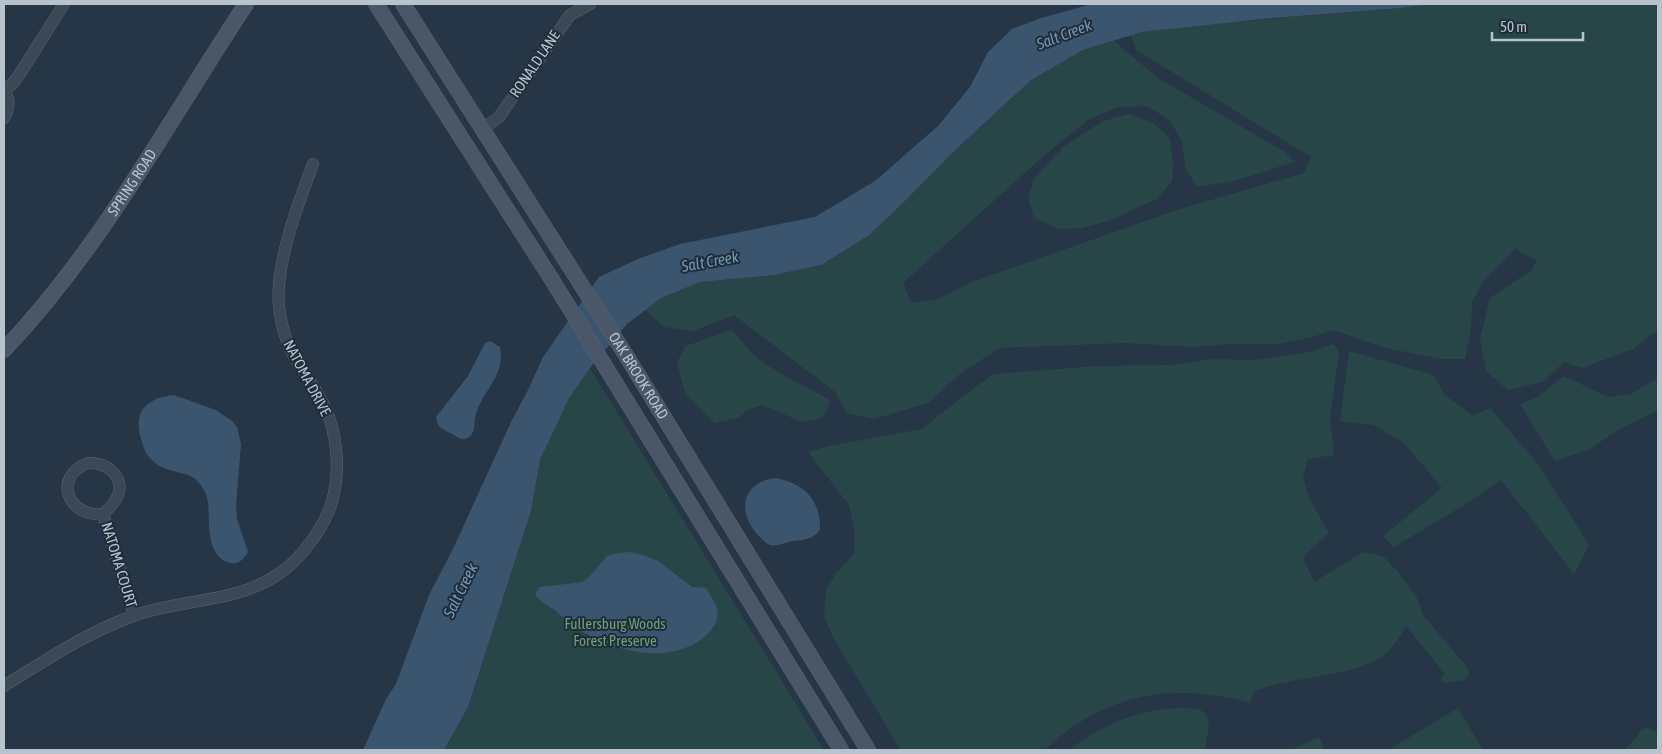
<svg xmlns="http://www.w3.org/2000/svg" width="1662" height="754" viewBox="0 0 1662 754" font-family="'Asap Condensed',sans-serif">
<style>
.green{fill:#284647}
.water{fill:#3b556f}
.lines{fill:none;stroke-linecap:round;stroke-linejoin:round}
.street-casing{stroke:#596672;stroke-width:12}
.secondary-casing{stroke:#596672;stroke-width:16}
.street{stroke:#3b4855;stroke-width:11}
.secondary{stroke:#495768;stroke-width:15}
.labels{text-anchor:middle;stroke-width:4;stroke-linejoin:round;paint-order:stroke}
.street-label{font-size:15px;fill:#b9c3ce;stroke:#1f2d3b}
.park-label{font-size:15px;fill:#6ea075;stroke:#1f2d3b}
.water-label{font-size:16px;font-style:italic;fill:#7796b3;stroke:#1f2d3b}
</style>
<rect width="100%" height="100%" fill="#263646"/>
<g class="green">
<path d="M 1430,4 L 1658,4 L 1658,330 L 1633,349 L 1582,368 L 1564,362 L 1543,382 L 1508,390 L 1486,371 L 1480,339 L 1490,298 L 1532,270 L 1537,260 L 1520,253 L 1516,248 L 1486,278 L 1472,301 L 1471,332 L 1465,359 L 1442,359 L 1385,348 L 1333,330 L 1313,337 L 1278,344 L 1230,344 L 1193,347 L 1125,343 L 1000,348 L 962,372 L 928,403 L 874,419 L 847,413 L 835,392 L 734,315 L 693,331 L 664,327 L 645,310 L 661,298 L 700,282 L 774,275 L 821,265 L 868,236 L 906,200 L 948,157 L 1031,80 L 1083,50 L 1114,41 L 1158,78 L 1285,152 L 1295,162 L 1234,181 L 1197,187 L 1185,167 L 1182,141 L 1170,121 L 1148,106 L 1118,107 L 1089,119 L 1040,159 L 903,283 L 911,303 L 935,300 L 972,282 L 1177,210 L 1304,173 L 1311,157 L 1136,50 L 1131,35 L 1142,32 L 1195,25 L 1401,8 Z"/>
<path d="M 1129,114 L 1153,123 L 1170,138 L 1173,163 L 1172,181 L 1157,199 L 1108,221 L 1082,228 L 1058,229 L 1034,218 L 1028,198 L 1034,179 L 1063,147 L 1103,121 Z"/>
<path d="M 731,330 C 741,337 746,349 755,356 C 778,374 805,386 830,400 L 827,412 L 818,419 L 802,422 L 762,405 L 748,410 L 738,418 L 715,423 L 685,393 L 677,362 L 686,346 Z"/>
<path d="M 1334,344 L 1339,353 L 1330,417 L 1334,455 L 1308,459 L 1303,477 L 1310,500 L 1329,533 L 1303,557 L 1314,582 L 1363,552 L 1383,556 L 1397,571 L 1417,598 L 1423,615 L 1468,668 L 1469,675 L 1464,680 L 1445,683 L 1441,679 L 1445,674 L 1406,626 C 1400,636 1394,647 1385,654 C 1355,678 1291,675 1253,692 L 1250,703 C 1173,682 1104,693 1045,750 L 900,750 L 874,705 L 833,638 L 824,615 L 826,590 L 837,572 L 854,554 L 855,533 L 849,505 L 808,452 L 829,446 L 922,429 L 952,405 L 993,374 L 1097,366 L 1171,365 L 1213,359 L 1254,360 L 1310,352 Z"/>
<path d="M 1349,351 L 1433,375 L 1445,395 L 1473,416 L 1490,408 L 1538,464 L 1589,545 L 1574,574 L 1501,480 L 1466,504 L 1394,547 L 1383,536 L 1442,488 L 1405,444 L 1374,425 L 1340,421 Z"/>
<path d="M 590,368 L 824,750 L 444,750 L 468,707 L 531,511 L 540,460 L 569,397 Z"/>
<path d="M 1564,376 L 1608,397 L 1631,394 L 1658,378 L 1658,410 L 1616,431 L 1590,449 L 1555,461 L 1520,404 L 1538,397 Z"/>
<path d="M 1180,708 L 1199,709 L 1207,715 L 1209,725 L 1205,750 L 1069,750 C 1102,724 1138,710 1180,708 Z"/>
<path d="M 1458,708 L 1483,750 L 1388,750 Z"/>
<path d="M 1650,728 L 1658,733 L 1658,750 L 1623,750 L 1634,741 L 1642,729 Z"/>
<path d="M 1319,737 L 1325,750 L 1290,750 Z"/>
</g>
<g class="water">
<path d="M 1092,4 L 1430,4 L 1401,8 L 1261,19 L 1142,32 L 1083,50 L 1031,80 L 951,154 L 906,200 L 868,236 L 821,265 L 774,275 L 700,282 L 661,298 L 627,324 L 590,368 L 569,398 L 540,460 L 531,511 L 468,707 L 444,750 L 363,750 L 386,699 L 396,684 L 429,595 L 453,549 L 512,420 L 527,392 L 543,357 L 599,277 L 638,259 L 680,244 L 815,217 L 875,181 L 938,126 L 970,87 L 988,52 L 1012,29 L 1041,18 Z"/>
<path d="M 490,341 L 500,347 C 506,375 483,390 476,414 C 473,423 477,433 467,438 C 461,442 456,435 450,433 C 442,429 437,427 436,417 L 468,376 L 485,343 Z"/>
<path d="M 174,395 L 216,410 L 232,421 L 237,427 L 241,444 L 236,505 L 237,519 L 248,552 C 244,559 238,565 230,563 C 205,556 210,521 208,502 C 207,495 204,490 200,484 C 189,469 168,475 153,461 C 147,456 144,450 142,442 C 132,413 145,398 174,395 Z"/>
<path d="M 775,478 C 804,483 821,500 820,530 C 813,539 804,540 793,541 C 786,542 777,547 770,545 C 765,543 762,539 758,535 C 737,512 741,483 775,478 Z"/>
<path d="M 630,552 L 643,555 L 658,561 L 692,587 L 706,588 C 709,594 715,601 717,608 C 719,613 717,622 714,626 C 701,646 673,655 650,653 C 624,652 593,640 572,625 C 566,621 561,615 555,610 C 547,605 540,602 535,594 L 540,587 L 583,582 L 590,576 L 607,556 L 618,553 Z"/>
</g>
<g class="lines">
<defs>
<g id="street">
<path d="M 4,89 C 10,99 10,108 4,118"/>
<path d="M 5,90 L 14,82 L 21,72 L 64,4"/>
<path d="M 483,129 L 499,117 L 570,15 L 590,4"/>
<path d="M 88,463 C 106,462 125,476 118,495 C 115,503 109,509 103,514 C 69,518 51,477 88,463 Z"/>
<path d="M 103,514 L 134,615"/>
<path d="M 4,686 C 46,660 86,633 133,616 C 182,598 236,604 280,573 C 301,559 326,525 332,501 C 341,471 337,432 324,405 C 317,390 307,377 298,363 C 287,346 281,326 279,306 C 275,264 298,204 313,164"/>
</g>
<g id="secondary">
<path d="M 376,4 L 554,283 L 841,750"/>
<path id="s1" d="M 403,4 L 627,357 L 868,750"/>
<path id="s2" d="M 4,350 C 102,247 168,122 246,4"/>
</g>
</defs>
<use href="#street" class="street-casing"/>
<use href="#secondary" class="secondary-casing"/>
<use href="#street" class="street"/>
<use href="#secondary" class="secondary"/>
</g>
<g class="labels">
<g class="street-label">
<text transform="translate(535 64) rotate(-56)" y="5">RONALD LANE</text>
<text dy="5" stroke="none"><textPath href="#s2" startOffset="211">SPRING ROAD</textPath></text>
<text dy="5" stroke="none"><textPath href="#s1" startOffset="440">OAK BROOK ROAD</textPath></text>
<text transform="translate(307 378) rotate(62)" y="5">NATOMA DRIVE</text>
<text transform="translate(119 565) rotate(73)" y="5">NATOMA COURT</text>
</g>
<g class="park-label">
<text x="615" y="629">Fullersburg Woods<tspan x="615" dy="17">Forest Preserve</tspan></text>
</g>
<g class="water-label">
<text transform="translate(1064 34) rotate(-21)" y="6">Salt Creek</text>
<text transform="translate(710 261) rotate(-10)" y="6">Salt Creek</text>
<text transform="translate(460 590) rotate(-64)" y="6">Salt Creek</text>
</g>
</g>
<rect width="1662" height="754" fill="none" stroke="#b9c3ce" stroke-width="10"/>
<path d="M1492 32v8h91v-8" fill="none" stroke="#b9c3ce" stroke-width="2.5"/>
<text x="1500" y="32" font-size="15" fill="#b9c3ce" stroke="#1f2d3b" stroke-width="4" paint-order="stroke">50 m</text>
</svg>
